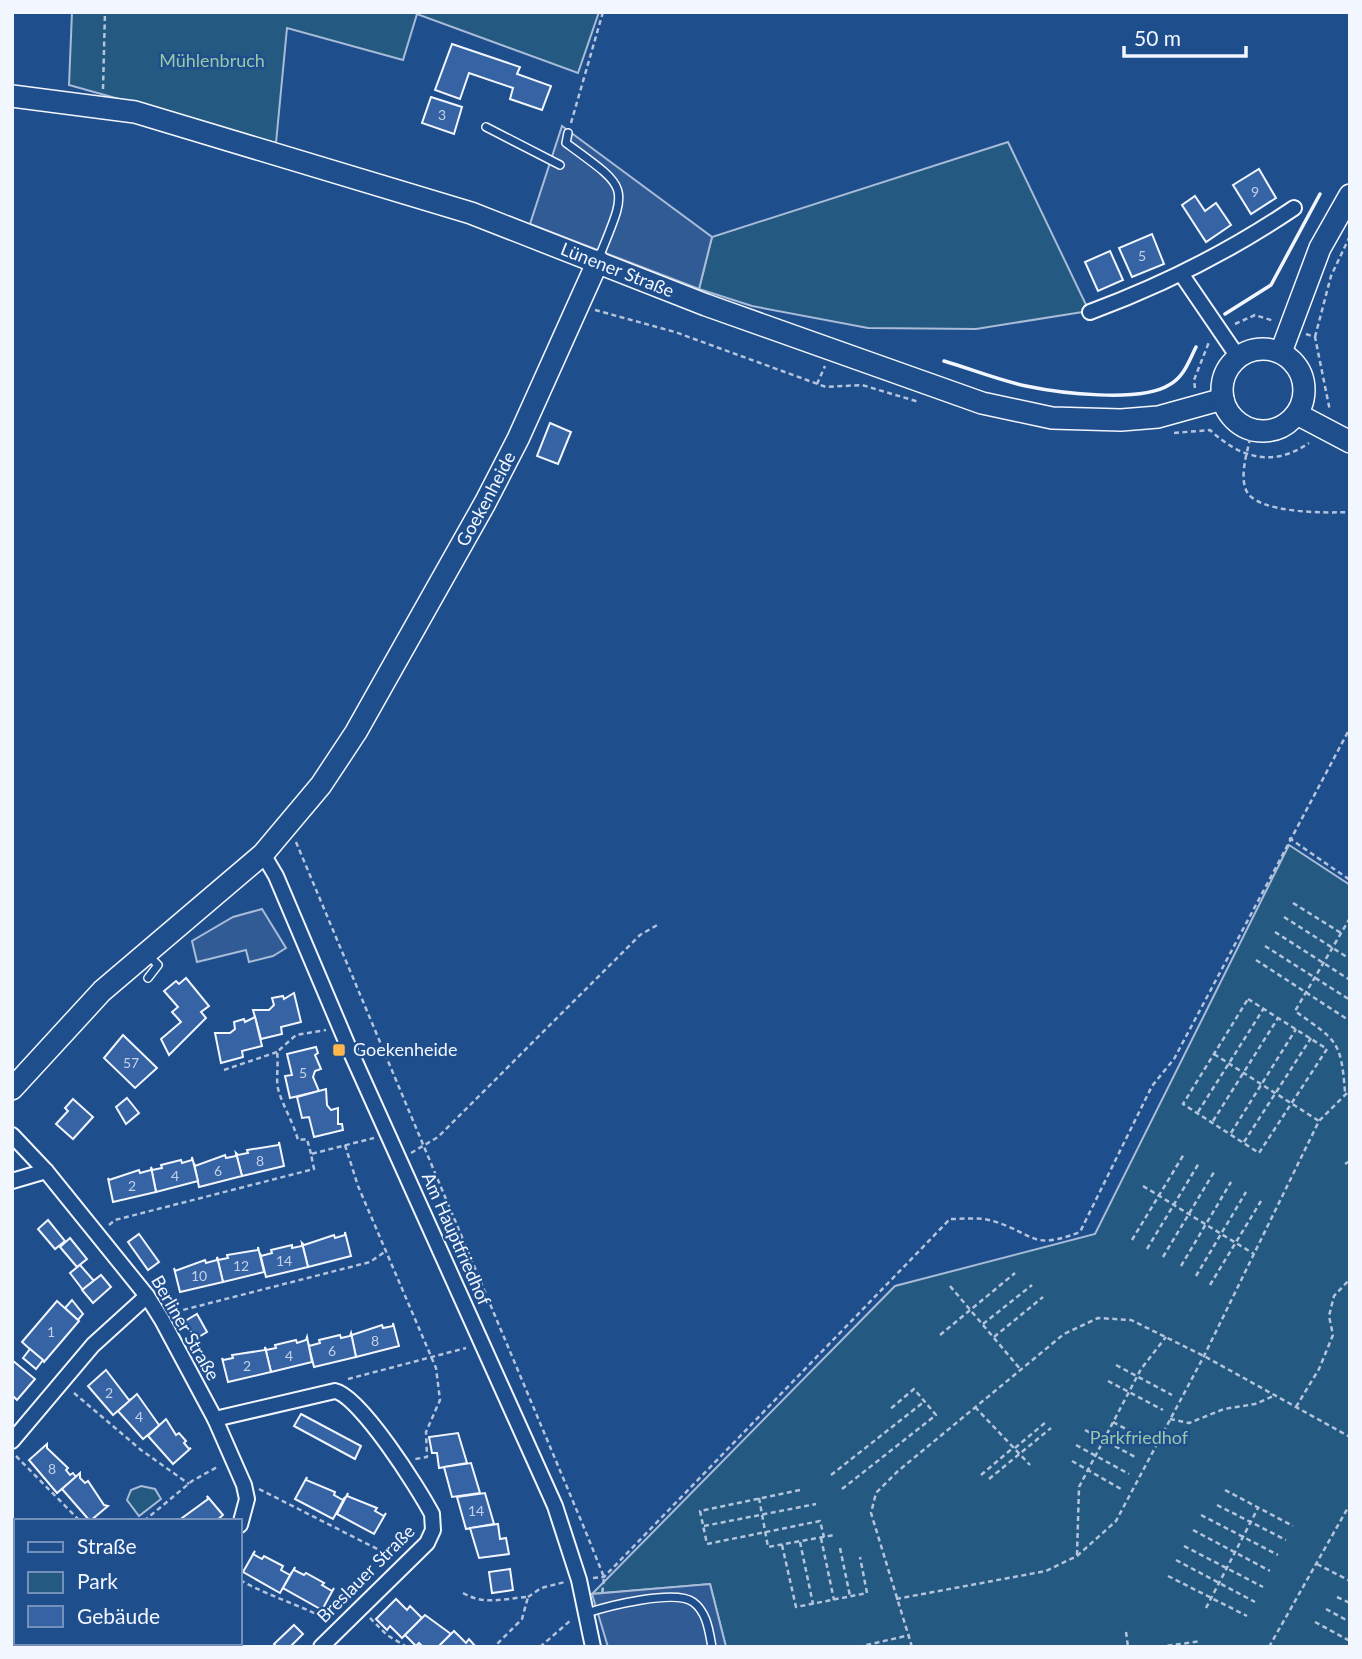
<svg xmlns="http://www.w3.org/2000/svg" width="1362" height="1659" viewBox="0 0 1362 1659" font-family="Lato,sans-serif">
<style>
.green{fill:#245a82;stroke:#a8bbd7;stroke-width:2}
.parking{fill:#305b95;stroke:#a8bbd7;stroke-width:2}
.building{fill:#3563a3;stroke:#f2f6ff;stroke-width:2}
.lines{fill:none;stroke-linecap:round;stroke-linejoin:round}
.lane-casing{stroke:#f2f6ff;stroke-width:10}
.street-casing{stroke:#f2f6ff;stroke-width:18}
.secondary-casing{stroke:#f2f6ff;stroke-width:24}
.path{stroke:#b3c4dc;stroke-width:2.5;stroke-dasharray:5 3.5;stroke-linecap:butt}
.lane{stroke:#1f4e8c;stroke-width:7}
.street{stroke:#1f4e8c;stroke-width:14}
.secondary{stroke:#1f4e8c;stroke-width:21}
.wall{stroke:#f2f6ff;stroke-width:3.5}
.poi-dot{fill:#ffb74d;stroke:#1f4e8c;stroke-width:2.5}
.labels{text-anchor:middle;stroke-width:5;stroke-linejoin:round;paint-order:stroke}
.number-label{font-size:14px;fill:#c3d1e8}
.park-label{font-size:18px;fill:#97c8a6;stroke:#1f4e8c}
.street-label{font-size:18px;fill:#f2f6ff;stroke:#1f4e8c}
.poi-label{font-size:18px;fill:#f2f6ff;stroke:#1f4e8c;text-anchor:start}
</style>
<rect width="100%" height="100%" fill="#1f4e8c"/>
<g class="green">
<path d="M 72,12 L 599,12 L 578,73 L 417,14 L 403,60 L 287,28 L 276,143 L 69,85 Z"/>
<path d="M 1008,142 L 1089,311 L 976,329 L 868,328 L 752,306 L 699,289 L 712,237 Z"/>
<path d="M 1289,845 L 1350,885 L 1350,1647 L 726,1647 L 710,1584 L 592,1594 L 895,1286 L 1095,1234 Z"/>
<path d="M 141,1486 L 155,1489 L 161,1499 L 139,1516 L 127,1500 L 131,1490 Z"/>
</g>
<g class="parking">
<path d="M 562,126 L 712,237 L 699,289 L 530,224 Z"/>
<path d="M 262,909 L 286,948 L 273,956 L 249,962 L 246,950 L 197,962 L 192,941 L 233,917 Z"/>
<path d="M 710,1584 L 726,1647 L 608,1647 L 592,1594 Z"/>
</g>
<g class="building">
<path d="M 452,44 L 520,67 L 517,74 L 551,86 L 542,110 L 510,99 L 513,88 L 469,73 L 460,99 L 435,90 Z"/>
<path d="M 431,97 L 462,107 L 454,134 L 422,123 Z"/>
<path d="M 1259,169 L 1276,198 L 1251,214 L 1233,185 Z"/>
<path d="M 1195,196 L 1205,211 L 1216,203 L 1231,225 L 1206,242 L 1182,205 Z"/>
<path d="M 1152,234 L 1164,264 L 1132,277 L 1119,248 Z"/>
<path d="M 1110,251 L 1123,280 L 1098,291 L 1085,262 Z"/>
<path d="M 550,423 L 571,432 L 558,464 L 537,456 Z"/>
<path d="M 186,978 L 209,1006 L 201,1012 L 206,1018 L 169,1055 L 161,1039 L 181,1022 L 172,1012 L 178,1007 L 164,991 L 176,981 L 179,984 Z"/>
<path d="M 294,993 L 301,1022 L 281,1027 L 282,1034 L 261,1039 L 253,1010 L 269,1010 L 274,1005 L 272,998 L 283,996 L 284,999 Z"/>
<path d="M 255,1017 L 262,1046 L 242,1051 L 243,1057 L 221,1063 L 215,1033 L 230,1033 L 235,1029 L 234,1022 L 244,1019 L 245,1022 Z"/>
<path d="M 123,1035 L 157,1068 L 135,1088 L 104,1058 Z"/>
<path d="M 316,1047 L 318,1053 L 315,1055 L 321,1069 L 315,1071 L 313,1077 L 319,1091 L 290,1098 L 285,1076 L 292,1075 L 287,1054 Z"/>
<path d="M 326,1089 L 327,1105 L 331,1110 L 338,1108 L 338,1124 L 342,1124 L 343,1130 L 314,1137 L 309,1117 L 302,1118 L 297,1097 Z"/>
<path d="M 127,1098 L 139,1113 L 126,1124 L 116,1107 Z"/>
<path d="M 73,1099 L 93,1117 L 73,1139 L 56,1124 L 68,1111 L 65,1108 Z"/>
<path d="M 279,1142 L 284,1166 L 242,1176 L 236,1153 L 238,1155 L 248,1153 L 247,1150 L 279,1145 Z"/>
<path d="M 236,1153 L 242,1176 L 199,1187 L 194,1163 L 195,1166 L 225,1155 L 226,1158 L 236,1156 Z"/>
<path d="M 192,1157 L 198,1181 L 156,1192 L 151,1167 L 152,1170 L 162,1168 L 161,1165 L 181,1160 L 182,1163 L 192,1160 Z"/>
<path d="M 151,1167 L 156,1192 L 113,1202 L 108,1178 L 109,1180 L 139,1170 L 140,1173 L 151,1170 Z"/>
<path d="M 48,1220 L 65,1241 L 55,1249 L 38,1229 Z"/>
<path d="M 345,1232 L 351,1256 L 308,1267 L 302,1243 L 304,1245 L 334,1235 L 335,1238 L 345,1235 Z"/>
<path d="M 139,1234 L 159,1262 L 148,1270 L 128,1242 Z"/>
<path d="M 70,1238 L 87,1259 L 77,1267 L 60,1247 Z"/>
<path d="M 302,1243 L 308,1267 L 266,1277 L 260,1253 L 261,1256 L 272,1253 L 271,1250 L 292,1245 L 292,1248 L 302,1246 Z"/>
<path d="M 258,1247 L 264,1272 L 223,1282 L 217,1257 L 218,1260 L 228,1258 L 227,1255 L 258,1250 Z"/>
<path d="M 217,1257 L 223,1282 L 180,1292 L 174,1268 L 175,1271 L 205,1260 L 206,1263 L 217,1260 Z"/>
<path d="M 80,1265 L 94,1281 L 83,1290 L 70,1273 Z"/>
<path d="M 101,1275 L 111,1287 L 93,1303 L 82,1290 Z"/>
<path d="M 72,1300 L 83,1314 L 78,1320 L 65,1308 Z"/>
<path d="M 57,1301 L 79,1321 L 44,1362 L 22,1342 Z"/>
<path d="M 197,1314 L 207,1332 L 195,1339 L 185,1321 Z"/>
<path d="M 393,1323 L 399,1346 L 356,1357 L 351,1333 L 352,1335 L 382,1325 L 383,1328 L 393,1326 Z"/>
<path d="M 351,1333 L 356,1357 L 314,1367 L 308,1343 L 309,1346 L 320,1343 L 319,1340 L 340,1335 L 341,1338 L 350,1336 Z"/>
<path d="M 307,1337 L 312,1362 L 271,1372 L 265,1347 L 266,1350 L 276,1348 L 275,1345 L 296,1340 L 297,1343 L 306,1340 Z"/>
<path d="M 265,1347 L 271,1372 L 228,1382 L 222,1358 L 223,1360 L 233,1358 L 232,1355 L 265,1350 Z"/>
<path d="M 30,1349 L 43,1360 L 36,1369 L 23,1358 Z"/>
<path d="M 12,1360 L 35,1379 L 17,1400 L 12,1395 Z"/>
<path d="M 106,1370 L 129,1400 L 132,1399 L 113,1415 L 88,1386 Z"/>
<path d="M 137,1394 L 159,1425 L 162,1423 L 143,1439 L 118,1411 Z"/>
<path d="M 301,1414 L 361,1446 L 355,1459 L 294,1426 Z"/>
<path d="M 166,1419 L 176,1435 L 179,1433 L 186,1441 L 184,1443 L 189,1449 L 191,1448 L 173,1464 L 148,1436 Z"/>
<path d="M 458,1433 L 467,1463 L 439,1468 L 437,1453 L 432,1453 L 429,1437 Z"/>
<path d="M 47,1444 L 47,1448 L 68,1468 L 66,1470 L 70,1475 L 73,1473 L 76,1477 L 57,1493 L 29,1460 Z"/>
<path d="M 471,1463 L 480,1493 L 452,1497 L 444,1467 Z"/>
<path d="M 80,1473 L 80,1478 L 85,1483 L 88,1481 L 104,1505 L 108,1506 L 90,1521 L 62,1489 Z"/>
<path d="M 307,1477 L 306,1480 L 335,1492 L 334,1495 L 343,1500 L 345,1497 L 333,1519 L 295,1499 Z"/>
<path d="M 348,1493 L 347,1496 L 377,1508 L 375,1511 L 384,1516 L 386,1513 L 374,1534 L 337,1514 Z"/>
<path d="M 485,1493 L 494,1524 L 466,1529 L 457,1497 Z"/>
<path d="M 207,1496 L 223,1515 L 216,1521 L 178,1521 L 208,1499 Z"/>
<path d="M 498,1524 L 500,1539 L 506,1538 L 509,1554 L 479,1558 L 470,1528 Z"/>
<path d="M 255,1551 L 253,1554 L 262,1559 L 264,1556 L 283,1566 L 281,1570 L 290,1575 L 292,1572 L 280,1593 L 243,1572 Z"/>
<path d="M 295,1567 L 294,1570 L 304,1575 L 306,1573 L 324,1583 L 322,1585 L 332,1591 L 334,1588 L 322,1610 L 283,1588 Z"/>
<path d="M 510,1569 L 513,1590 L 492,1593 L 489,1572 Z"/>
<path d="M 396,1599 L 407,1610 L 410,1606 L 422,1618 L 402,1638 L 390,1626 L 387,1630 L 376,1619 Z"/>
<path d="M 425,1615 L 451,1634 L 438,1647 L 423,1647 L 419,1643 L 416,1646 L 405,1635 Z"/>
<path d="M 294,1625 L 303,1634 L 290,1647 L 277,1647 L 274,1644 Z"/>
<path d="M 454,1631 L 466,1643 L 469,1639 L 476,1647 L 438,1647 Z"/>
<path d="M 186,1643 L 232,1645 L 233,1643 L 231,1647 L 185,1647 Z"/>
</g>
<g class="lines">
<defs>
<g id="lane">
<path d="M 486,127 L 560,165"/>
<path d="M 568,133 L 566,143 C 632,191 628,185 598,260"/>
<path d="M 148,955 L 158,965 L 148,978"/>
<path d="M 587,1613 C 608,1606 675,1589 693,1602 C 707,1612 709,1631 712,1647"/>
</g>
<g id="street">
<path d="M 1182,275 L 1238,357"/>
<path d="M 1090,312 C 1163,285 1229,252 1294,208"/>
<path d="M 263,854 L 276,876 L 348,1046 L 555,1506 L 579,1580 L 593,1647"/>
<path d="M 12,1135 L 46,1171 L 147,1296 L 162,1320 L 215,1419 L 244,1485 L 247,1499 L 240,1525"/>
<path d="M 12,1181 L 46,1171"/>
<path d="M 215,1419 L 335,1391 C 360,1396 419,1489 432,1514 L 433,1530 L 427,1543 L 321,1647"/>
<path d="M 12,1441 L 93,1345 L 147,1296"/>
<path d="M 134,1647 L 137,1643"/>
</g>
<g id="secondary">
<path id="s1" d="M 12,96 L 135,112 L 471,213 L 706,305 L 982,403 L 1052,418 L 1121,420 L 1158,417 L 1223,399"/>
<circle cx="1263" cy="390" r="41"/>
<path d="M 1281,352 L 1320,248 L 1350,195"/>
<path d="M 1297,414 L 1350,442"/>
<path id="s2" d="M 12,1089 L 102,991 L 263,854 L 321,785 L 356,732 L 485,503 L 518,439 L 598,261"/>
</g>
</defs>
<use href="#lane" class="lane-casing"/>
<use href="#street" class="street-casing"/>
<use href="#secondary" class="secondary-casing"/>
<g class="path">
<path d="M 103,89 L 105,12"/>
<path d="M 571,123 L 603,12"/>
<path d="M 595,310 L 675,332 L 826,387 L 862,385 L 919,402"/>
<path d="M 1235,324 L 1255,315 L 1274,321"/>
<path d="M 1306,334 L 1315,337 L 1330,411"/>
<path d="M 1315,337 L 1331,276 L 1349,238"/>
<path d="M 817,384 L 825,366"/>
<path d="M 1195,388 L 1194,380 L 1209,342"/>
<path d="M 1252,430 C 1249,447 1239,473 1246,490 C 1256,514 1327,513 1350,512"/>
<path d="M 1174,433 L 1210,430 C 1240,458 1273,468 1309,443"/>
<path d="M 1289,838 L 1350,880"/>
<path d="M 296,842 L 585,1530 L 604,1577 L 602,1596"/>
<path d="M 1293,903 L 1341,933"/>
<path d="M 1284,917 L 1350,959"/>
<path d="M 1350,918 L 1295,1011 C 1337,1041 1341,1040 1345,1092 L 1350,1094"/>
<path d="M 1275,932 L 1350,980"/>
<path d="M 1265,946 L 1350,1000"/>
<path d="M 1256,960 L 1350,1021"/>
<path d="M 1248,999 L 1327,1049 L 1259,1153 L 1183,1104 Z"/>
<path d="M 1214,1054 L 1319,1121"/>
<path d="M 224,1070 L 277,1052"/>
<path d="M 1198,1112 L 1264,1008"/>
<path d="M 1213,1121 L 1278,1018"/>
<path d="M 1231,1133 L 1296,1029"/>
<path d="M 1244,1142 L 1311,1038"/>
<path d="M 345,1145 L 358,1186 L 436,1368 L 440,1400 L 426,1432 L 427,1457 L 415,1459"/>
<path d="M 411,1153 L 438,1137 L 640,935 L 659,924"/>
<path d="M 311,1154 L 307,1139 L 298,1140 C 293,1122 284,1108 279,1092 C 275,1082 279,1066 277,1052 L 296,1035 L 326,1030"/>
<path d="M 1345,1164 L 1350,1161"/>
<path d="M 1143,1186 L 1254,1254"/>
<path d="M 109,1225 L 115,1220 L 314,1169 L 311,1154 L 374,1138"/>
<path d="M 1132,1240 L 1184,1154"/>
<path d="M 1147,1249 L 1199,1163"/>
<path d="M 1163,1257 L 1214,1172"/>
<path d="M 1181,1266 L 1231,1182"/>
<path d="M 1196,1276 L 1246,1192"/>
<path d="M 1210,1285 L 1261,1201"/>
<path d="M 950,1286 L 1021,1370"/>
<path d="M 175,1312 L 370,1262 L 386,1251"/>
<path d="M 983,1324 L 1032,1285"/>
<path d="M 940,1335 L 1015,1273"/>
<path d="M 994,1337 L 1043,1297"/>
<path d="M 1116,1365 L 1172,1395"/>
<path d="M 348,1379 L 466,1348"/>
<path d="M 1108,1381 L 1163,1410"/>
<path d="M 74,1393 L 141,1450 L 189,1484"/>
<path d="M 975,1407 L 1030,1465"/>
<path d="M 1296,1407 L 1319,1369 L 1333,1335 L 1329,1316 L 1334,1296 L 1350,1279"/>
<path d="M 1170,1419 L 1189,1423 L 1224,1409 L 1255,1404 L 1276,1395"/>
<path d="M 1113,1422 L 1146,1440"/>
<path d="M 1085,1430 L 1137,1458"/>
<path d="M 1076,1445 L 1129,1474"/>
<path d="M 1015,1448 L 1046,1422"/>
<path d="M 16,1456 L 80,1521"/>
<path d="M 1072,1461 L 1121,1489"/>
<path d="M 831,1475 L 925,1401"/>
<path d="M 981,1475 L 1014,1447"/>
<path d="M 989,1479 L 1051,1428"/>
<path d="M 259,1489 L 393,1557"/>
<path d="M 842,1489 L 936,1415 L 914,1389 L 889,1410"/>
<path d="M 800,1490 L 700,1511 L 707,1544 L 820,1521 L 824,1537"/>
<path d="M 1225,1490 L 1293,1526"/>
<path d="M 759,1498 L 768,1547 L 834,1535"/>
<path d="M 1217,1505 L 1286,1540"/>
<path d="M 1201,1515 L 1278,1555"/>
<path d="M 144,1521 L 192,1481 L 219,1466"/>
<path d="M 704,1526 L 816,1504"/>
<path d="M 1193,1530 L 1270,1571"/>
<path d="M 821,1538 L 834,1600"/>
<path d="M 800,1542 L 813,1604"/>
<path d="M 782,1545 L 796,1607 L 867,1593 L 860,1557"/>
<path d="M 1184,1546 L 1263,1587"/>
<path d="M 840,1548 L 850,1596"/>
<path d="M 1077,1555 L 1079,1487 L 1141,1369 L 1166,1337"/>
<path d="M 1176,1560 L 1255,1602"/>
<path d="M 1317,1564 L 1350,1581"/>
<path d="M 1168,1576 L 1247,1616"/>
<path d="M 593,1578 L 604,1577 L 950,1219 C 963,1219 981,1217 993,1221 C 1036,1234 1030,1251 1080,1232 L 1152,1086 L 1174,1059 L 1350,728"/>
<path d="M 240,1580 C 269,1596 299,1605 329,1620"/>
<path d="M 12,1586 L 16,1589"/>
<path d="M 463,1593 C 485,1606 505,1598 528,1597 L 522,1619 L 494,1647"/>
<path d="M 528,1597 L 541,1588 L 565,1582"/>
<path d="M 1337,1597 L 1350,1603"/>
<path d="M 896,1599 L 1046,1571 L 1077,1556 L 1116,1521 L 1204,1356 L 1319,1121 L 1350,1090"/>
<path d="M 1206,1608 L 1258,1508"/>
<path d="M 1326,1609 L 1350,1622"/>
<path d="M 370,1618 L 387,1635 L 407,1647"/>
<path d="M 1315,1622 L 1350,1641"/>
<path d="M 1126,1632 L 1128,1647"/>
<path d="M 68,1643 L 72,1647"/>
<path d="M 162,1643 L 168,1647"/>
<path d="M 21,1647 L 24,1643"/>
<path d="M 540,1647 L 571,1620"/>
<path d="M 858,1647 L 910,1635"/>
<path d="M 912,1647 L 871,1513 L 876,1493 L 898,1471 L 1064,1334 L 1098,1318 L 1131,1320 L 1204,1356 L 1350,1437"/>
<path d="M 1159,1647 L 1201,1641"/>
<path d="M 1269,1647 L 1350,1504"/>
</g>
<use href="#lane" class="lane"/>
<use href="#street" class="street"/>
<use href="#secondary" class="secondary"/>
<g class="wall">
<path d="M 1225,314 L 1271,285 L 1320,194"/>
<path d="M 944,361 C 971,369 998,380 1026,386 C 1059,393 1140,403 1169,385 C 1184,377 1189,361 1196,347"/>
</g>
</g>
<rect class="poi-dot" x="332" y="1043" width="14" height="14" rx="3.5"/>
<g class="labels">
<g class="number-label">
<text x="442" y="120">3</text>
<text x="1255" y="197">9</text>
<text x="1142" y="261">5</text>
<text x="131" y="1068">57</text>
<text x="303" y="1078">5</text>
<text x="260" y="1166">8</text>
<text x="218" y="1176">6</text>
<text x="175" y="1181">4</text>
<text x="132" y="1191">2</text>
<text x="284" y="1266">14</text>
<text x="241" y="1271">12</text>
<text x="199" y="1281">10</text>
<text x="51" y="1337">1</text>
<text x="375" y="1346">8</text>
<text x="332" y="1356">6</text>
<text x="289" y="1361">4</text>
<text x="247" y="1371">2</text>
<text x="109" y="1398">2</text>
<text x="139" y="1422">4</text>
<text x="52" y="1474">8</text>
<text x="476" y="1516">14</text>
</g>
<g class="park-label">
<text x="212" y="67">Mühlenbruch</text>
<text x="1139" y="1444">Parkfriedhof</text>
</g>
<g class="street-label">
<text dy="6" stroke="none"><textPath href="#s1" startOffset="632">Lünener Straße</textPath></text>
<text dy="6" stroke="none"><textPath href="#s2" startOffset="765">Goekenheide</textPath></text>
<text transform="translate(456 1239) rotate(66)" y="6">Am Hauptfriedhof</text>
<text transform="translate(185 1328) rotate(60)" y="6">Berliner Straße</text>
<text transform="translate(366 1574) rotate(-45)" y="6">Breslauer Straße</text>
</g>
<g class="poi-label">
<text x="353" y="1056">Goekenheide</text>
</g>
</g>
<rect width="1362" height="1659" fill="none" stroke="#f2f6ff" stroke-width="28"/>
<rect x="14" y="1519" width="228" height="126" fill="#1f4e8c" stroke="#7391ba" stroke-width="2"/>
<rect x="28" y="1542" width="35" height="10" fill="#1f4e8c" stroke="#7391ba" stroke-width="2"/>
<text x="77" y="1554" font-size="21" fill="#f2f6ff">Straße</text>
<rect x="28" y="1572" width="35" height="21" fill="#245a82" stroke="#7391ba" stroke-width="2"/>
<text x="77" y="1589" font-size="21" fill="#f2f6ff">Park</text>
<rect x="28" y="1606" width="35" height="21" fill="#3563a3" stroke="#7391ba" stroke-width="2"/>
<text x="77" y="1624" font-size="21" fill="#f2f6ff">Gebäude</text>
<path d="M1124 46v10h122v-10" fill="none" stroke="#f2f6ff" stroke-width="3.5"/>
<text x="1134" y="46" font-size="21" fill="#f2f6ff" stroke="#1f4e8c" stroke-width="5" paint-order="stroke">50 m</text>
</svg>
